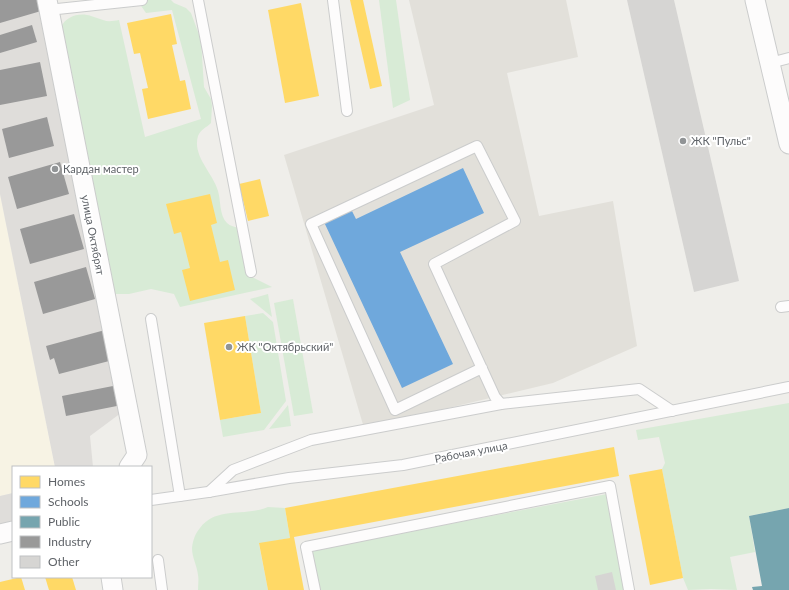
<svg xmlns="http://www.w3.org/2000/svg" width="789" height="590" viewBox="0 0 789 590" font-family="Lato,sans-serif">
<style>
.commercial{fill:#f7f3e4}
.industrial{fill:#dfddda}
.education{fill:#e2e0da}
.green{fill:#d8ebd6}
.homes{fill:#ffd966}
.schools{fill:#6fa8dc}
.public{fill:#76a5af}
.industry{fill:#999}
.building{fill:#d6d5d3}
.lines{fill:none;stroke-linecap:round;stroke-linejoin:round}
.lane-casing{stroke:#cbcccc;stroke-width:12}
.street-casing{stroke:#cbcccc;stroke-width:21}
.lane{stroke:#fdfcfc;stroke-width:10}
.street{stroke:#fdfcfc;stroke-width:19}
.poi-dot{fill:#919496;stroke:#fff;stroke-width:1.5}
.labels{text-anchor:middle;stroke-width:4;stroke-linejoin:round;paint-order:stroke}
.poi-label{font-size:11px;fill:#5f6368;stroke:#fff;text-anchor:start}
.street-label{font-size:11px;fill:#5f6368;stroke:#fff}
</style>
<rect width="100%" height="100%" fill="#efeeea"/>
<path class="commercial" d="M 0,194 L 55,467 L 13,467 L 13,493 L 0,496 Z"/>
<g class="industrial">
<path d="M 0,0 L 55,0 L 71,90 L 76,93 L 79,102 L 76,107 L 83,138 L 87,149 L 133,404 L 90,436 L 93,467 L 55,467 L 0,194 Z"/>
<path d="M 13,493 L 13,533 L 0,536 L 0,496 Z"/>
</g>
<path class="education" d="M 409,0 L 566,0 L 578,57 L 507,73 L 539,216 L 613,201 L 637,346 L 553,383 L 364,428 L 284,155 L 434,105 Z"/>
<g class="green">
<path d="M 137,0 L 171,0 L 174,3 L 186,8 L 191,13 L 201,40 L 204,87 L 211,99 L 212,106 L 211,123 C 207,127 200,130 198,136 C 192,156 213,173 218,191 C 221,200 219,215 227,223 C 230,226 235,227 239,228 L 244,253 L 244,267 L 246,274 L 272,287 L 180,307 L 174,294 L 151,289 L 129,294 L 113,294 L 87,173 L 87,149 L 83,138 L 76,107 L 79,101 L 76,93 L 71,90 L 61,27 C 66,16 80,12 91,16 C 95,17 99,19 103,20 C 108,22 113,21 119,20 L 145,137 L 201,119 L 172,10 L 146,13 Z"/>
<path d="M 379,0 L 396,0 L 410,100 L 393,108 Z"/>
<path d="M 268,294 L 272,317 L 250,299 Z"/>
<path d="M 293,299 L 313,413 L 294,416 L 274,303 Z"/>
<path d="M 263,313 L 273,322 L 286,401 L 264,430 L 223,437 L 220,420 L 261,413 L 245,316 Z"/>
<path d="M 789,403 L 789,508 L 749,516 L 755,552 L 730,557 L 737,590 L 711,589 L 688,590 L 683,578 L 662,469 L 665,463 L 659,437 L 638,440 L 636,430 Z"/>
<path d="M 288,405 L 291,426 L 269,429 Z"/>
<path d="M 607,494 L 624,590 L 320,590 L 312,550 Z"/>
<path d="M 268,507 L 285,508 L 290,538 L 259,544 L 268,590 L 198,590 C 198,585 199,580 198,575 C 197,565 192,558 192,548 C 193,540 195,534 200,528 C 216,506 245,517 268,507 Z"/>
</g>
<g class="homes">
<path d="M 350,0 L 363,0 L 382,86 L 370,89 Z"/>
<path d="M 301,3 L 319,96 L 285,103 L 268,10 Z"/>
<path d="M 171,14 L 177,44 L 172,45 L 180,81 L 185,80 L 191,109 L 148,119 L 142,89 L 148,88 L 140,53 L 134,54 L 127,23 Z"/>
<path d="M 260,179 L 269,216 L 248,221 L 239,184 Z"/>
<path d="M 210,194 L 217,223 L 211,225 L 220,262 L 228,260 L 235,290 L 190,301 L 182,270 L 190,268 L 181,232 L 174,234 L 166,204 Z"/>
<path d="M 245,316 L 261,413 L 220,420 L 204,323 Z"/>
<path d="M 614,447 L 619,476 L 294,537 L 304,590 L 268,590 L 259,543 L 290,538 L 285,508 Z"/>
<path d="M 662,469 L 683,578 L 650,585 L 629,475 Z"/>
<path d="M 21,577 L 25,590 L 0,590 L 0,582 Z"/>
<path d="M 45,577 L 72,577 L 76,590 L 49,590 Z"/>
</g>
<path class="schools" d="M 463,168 L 484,213 L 400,252 L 453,364 L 402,388 L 324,222 L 351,209 L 356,219 Z"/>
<path class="public" d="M 789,508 L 789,590 L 753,590 L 752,587 L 762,586 L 749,516 Z"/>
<g class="industry">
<path d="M 0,0 L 37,0 L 41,11 L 0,23 Z"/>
<path d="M 32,25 L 37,42 L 0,53 L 0,35 Z"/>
<path d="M 40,62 L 47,96 L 0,105 L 0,70 Z"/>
<path d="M 47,117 L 54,146 L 9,158 L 2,129 Z"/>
<path d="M 60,162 L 69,194 L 17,209 L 8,177 Z"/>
<path d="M 74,214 L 84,249 L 30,264 L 20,229 Z"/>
<path d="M 86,267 L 95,299 L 43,314 L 34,282 Z"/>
<path d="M 105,330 L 113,360 L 59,374 L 54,358 L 50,360 L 46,346 Z"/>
<path d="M 118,385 L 122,405 L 66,416 L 62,396 Z"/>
</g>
<g class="building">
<path d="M 627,0 L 674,0 L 739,281 L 694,292 Z"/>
<path d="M 612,572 L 616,590 L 598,590 L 595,576 Z"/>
</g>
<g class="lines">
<defs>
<g id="lane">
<path d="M 198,0 L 251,272"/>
<path d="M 333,0 L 347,111"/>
<path d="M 48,10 L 142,0"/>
<path d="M 770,63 L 789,58"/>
<path d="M 781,307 L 789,306"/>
<path d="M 151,319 L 180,496"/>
<path d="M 482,368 L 395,410 L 311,224 L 477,146 L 515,221 L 434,264 L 495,397 L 501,404"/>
<path d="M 209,492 L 233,470 L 311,440 L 501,404 L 639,389 L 672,411"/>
<path d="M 151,500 L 208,492 L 289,478 L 403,465 L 789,387"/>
<path d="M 158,560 L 162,590"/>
<path d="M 315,590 L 306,547 L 610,486 L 629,590"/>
</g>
<g id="street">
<path d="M 47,0 L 137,455 L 129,467"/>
<path d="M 755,0 L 789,144"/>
<path d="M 0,534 L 13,531"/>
<path d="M 111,577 L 113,590"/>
</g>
</defs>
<use href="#lane" class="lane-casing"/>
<use href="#street" class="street-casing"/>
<use href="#lane" class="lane"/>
<use href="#street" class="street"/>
</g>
<g class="poi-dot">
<circle cx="683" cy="141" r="4"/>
<circle cx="55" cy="169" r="4"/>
<circle cx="229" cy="347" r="4"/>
</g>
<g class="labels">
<g class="poi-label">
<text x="691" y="145">ЖК "Пульс"</text>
<text x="63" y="173">Кардан мастер</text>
<text x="237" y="351">ЖК "Октябрьский"</text>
</g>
<g class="street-label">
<text transform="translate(93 235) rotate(79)" y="4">улица Октябрят</text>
<text transform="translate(471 452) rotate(-11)" y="4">Рабочая улица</text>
</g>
</g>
<rect x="12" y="466" width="140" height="112" fill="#ffffff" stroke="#bfc1c3"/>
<rect x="20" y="476" width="20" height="12" fill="#ffd966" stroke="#bfc1c3"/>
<text x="48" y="486" font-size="12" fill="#5f6368">Homes</text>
<rect x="20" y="496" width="20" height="12" fill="#6fa8dc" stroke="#bfc1c3"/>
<text x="48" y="506" font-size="12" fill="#5f6368">Schools</text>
<rect x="20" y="516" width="20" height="12" fill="#76a5af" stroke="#bfc1c3"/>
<text x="48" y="526" font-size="12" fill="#5f6368">Public</text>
<rect x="20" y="536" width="20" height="12" fill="#999999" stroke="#bfc1c3"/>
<text x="48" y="546" font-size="12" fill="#5f6368">Industry</text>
<rect x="20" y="556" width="20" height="12" fill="#d6d5d3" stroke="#bfc1c3"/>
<text x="48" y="566" font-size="12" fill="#5f6368">Other</text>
</svg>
